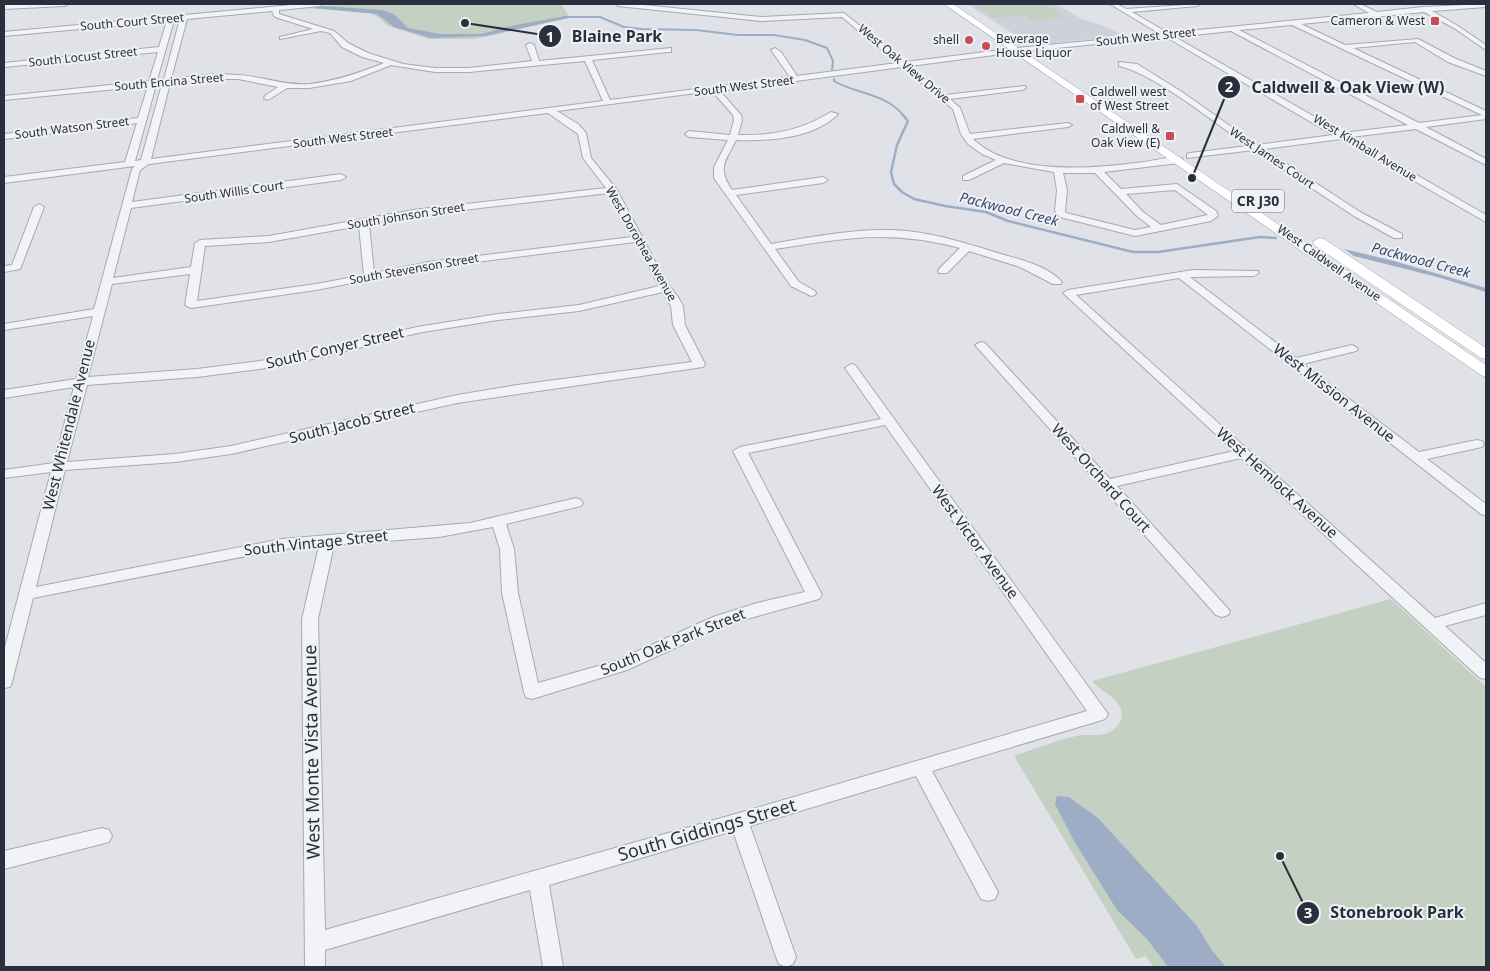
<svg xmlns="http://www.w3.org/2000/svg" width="1490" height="971" viewBox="0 0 1490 971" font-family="'Noto Sans',sans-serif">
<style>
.built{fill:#ced1d9}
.green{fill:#c4d1c2}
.water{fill:#9dadc5}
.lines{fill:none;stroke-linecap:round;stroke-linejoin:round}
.stream-far1{stroke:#9dadc5;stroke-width:2}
.stream{stroke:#9dadc5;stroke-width:2.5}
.minor-casing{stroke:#a6a9b2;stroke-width:2}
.major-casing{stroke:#a0a6b3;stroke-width:1}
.minor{fill:#f2f3f6;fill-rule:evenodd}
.major{fill:#fff;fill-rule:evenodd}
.poi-dot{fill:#c44e54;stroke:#eff1f5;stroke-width:2}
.labels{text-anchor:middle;stroke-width:4;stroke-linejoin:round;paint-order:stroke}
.far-poi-label{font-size:12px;fill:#2a2f3e;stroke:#eff1f5;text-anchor:end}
.far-street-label{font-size:12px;fill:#2a2f3e;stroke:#eff1f5}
.shield{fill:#eff1f5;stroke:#656975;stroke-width:1}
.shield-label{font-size:14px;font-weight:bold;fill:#2a2f3e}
.far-water-label{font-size:14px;font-style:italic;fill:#374a6f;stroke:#eff1f5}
.street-label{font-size:15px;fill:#2a2f3e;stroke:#eff1f5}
.near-street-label{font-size:18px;fill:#2a2f3e;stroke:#eff1f5}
.leader{fill:none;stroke:#2a2f3e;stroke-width:2}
.callout-dot{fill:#2a2f3e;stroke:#eff1f5;stroke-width:2}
.mark-label{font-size:15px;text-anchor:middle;font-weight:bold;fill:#fff}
.callout-label{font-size:16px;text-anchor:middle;font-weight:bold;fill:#2a2f3e;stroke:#eff1f5;stroke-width:4;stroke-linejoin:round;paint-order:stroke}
</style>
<rect width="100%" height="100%" fill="#e0e2e8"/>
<path class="built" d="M 967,4 L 1056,4 L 1082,19 L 1107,27 L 1124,36 L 1031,45 Z"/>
<g class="green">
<path d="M 346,4 L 561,4 L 570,18 L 476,39 L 429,39 L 388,26 L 378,17 L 370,13 L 304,8 Z"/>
<path d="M 972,4 L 1044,4 L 1063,15 L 1061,18 L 1034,21 L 1025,15 L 993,18 Z"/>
<path d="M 1391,599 L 1486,687 L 1486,967 L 1153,967 L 1146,956 L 1136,959 L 1014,756 C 1035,749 1055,741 1076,736 C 1088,733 1098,738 1110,732 C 1118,728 1124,719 1121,710 C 1116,695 1101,692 1092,681 Z"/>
</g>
<g class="water">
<path d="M 324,6 L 382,10 L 394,14 L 408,28 L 440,34 L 481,34 L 515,25 L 566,16 L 568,18 L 485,36 L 431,38 L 394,27 L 377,14 L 313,8 Z"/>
<path d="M 1344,249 L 1394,261 L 1486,288 L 1486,292 L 1441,278 L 1354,256 Z"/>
<path d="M 1057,796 L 1069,797 L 1098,818 L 1197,926 L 1211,949 L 1226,967 L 1168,967 L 1147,939 L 1117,910 L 1074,841 L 1055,804 Z"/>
</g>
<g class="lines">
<g class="stream-far1">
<path d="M 564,17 L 600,17 L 624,27 L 642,29 L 696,30 L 738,35 L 774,35 L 805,40 L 827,48 L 833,61 L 832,70"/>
<path d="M 834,79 L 834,81 C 856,94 887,94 903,115"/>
</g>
<path class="stream" d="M 902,114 L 908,121 L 897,145 L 891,172 L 894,184 L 902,192 L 914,199 L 945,206 L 986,212 L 1008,221 L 1133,252 L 1158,252 L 1260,237 L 1276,238"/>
<defs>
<g id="minor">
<path d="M 30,4 L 68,4 L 65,6 L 4,9 L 4,5 Z"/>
<path d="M 302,4 L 323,4 L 320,6 L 279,10 L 279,14 L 334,31 L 348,43 L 368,53 L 403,64 L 435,68 L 469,68 L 532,61 L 526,45 L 530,43 L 534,45 L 539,61 L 671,48 L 671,52 L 668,52 L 592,60 L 610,100 L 790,77 L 771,50 L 775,48 L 781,52 L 797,76 L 897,63 L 842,17 L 761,21 L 618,6 L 615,4 L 634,4 L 761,17 L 844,13 L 905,62 L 1017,48 L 1160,34 L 1110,4 L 1117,4 L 1126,9 L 1200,4 L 1197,6 L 1132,12 L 1168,33 L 1369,13 L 1353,4 L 1360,4 L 1377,12 L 1423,7 L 1486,4 L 1486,7 L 1432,11 L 1458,26 L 1486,45 L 1486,50 L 1454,28 L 1424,12 L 1301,24 L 1345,45 L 1418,39 L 1454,58 L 1486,71 L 1486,76 L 1448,62 L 1415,42 L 1353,48 L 1486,111 L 1486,119 L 1426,127 L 1486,159 L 1486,165 L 1416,129 L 1351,137 L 1486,215 L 1486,222 L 1341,139 L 1264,149 L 1360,212 L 1402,234 L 1402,238 L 1394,238 L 1354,216 L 1254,150 L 1187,158 L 1187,154 L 1190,153 L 1248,146 C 1215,123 1155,74 1119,66 L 1119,62 L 1137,64 L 1182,92 L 1257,145 L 1333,135 L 1166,37 L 1017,52 L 910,66 L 945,95 L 1025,86 L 1026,88 L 1022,90 L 950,99 L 960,108 L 970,134 L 1068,123 L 1072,125 L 1068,127 L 973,139 C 1010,175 1089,169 1136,163 C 1150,162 1168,156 1182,158 L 1183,160 L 1179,163 L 1104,172 L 1121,189 L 1177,184 L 1216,211 L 1218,216 L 1211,221 L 1135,236 L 1060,217 L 1055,211 L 1057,190 L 1054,172 L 1004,163 L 969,180 L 963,180 L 963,176 L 996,160 L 982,154 L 968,144 L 961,134 L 953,109 L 902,67 L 720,91 L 741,115 L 742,120 L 738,135 C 773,136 802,130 831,112 L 838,114 C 813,139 769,141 736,140 C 725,162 717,168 732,190 L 823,177 L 828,180 L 823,183 L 736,195 L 771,244 C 811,237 852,229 892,230 C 930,231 968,244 1004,255 C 1023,260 1049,267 1062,282 L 1061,284 L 1053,284 L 1020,267 L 969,251 L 947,273 L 939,273 L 938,271 L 939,269 L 960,248 C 889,229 845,238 775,249 L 799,282 L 815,291 L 816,293 L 815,295 L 811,296 L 791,286 L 714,178 L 714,167 L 728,140 L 689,137 L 685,134 L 689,131 L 730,135 L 734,120 L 733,115 L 712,91 L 557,111 L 578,124 L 586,133 L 591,158 L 617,190 L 665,280 L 678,297 L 683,306 L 685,325 L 705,364 L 703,367 L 457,403 L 231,454 L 175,462 L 65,470 L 36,587 L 282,539 L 470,523 L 576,498 L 581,500 L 583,503 L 581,506 L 506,524 L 514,549 L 518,593 L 538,683 L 616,661 L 713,617 L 757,603 L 805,592 L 733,451 L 740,447 L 881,419 L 845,368 L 851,364 L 855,365 L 1108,714 L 1105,719 L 1099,721 L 932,771 L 998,892 L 995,899 L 988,901 L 981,899 L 916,776 L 750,826 L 796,957 L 793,964 L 786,967 L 779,964 L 776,957 L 733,831 L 549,885 L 563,967 L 543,967 L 530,890 L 325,950 L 325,967 L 305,967 L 302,619 L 319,546 L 282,549 L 33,598 L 12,682 L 10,687 L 4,688 L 4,651 L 51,472 L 4,478 L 4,470 L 54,463 L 74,387 L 4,398 L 4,390 L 76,379 L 93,316 L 4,330 L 4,324 L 94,309 L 132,169 L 135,166 L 4,183 L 4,177 L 125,162 L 137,123 L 4,139 L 4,134 L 138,118 L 148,86 L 4,100 L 4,96 L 149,81 L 158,52 L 4,67 L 4,63 L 159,47 L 167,21 L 4,36 L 4,32 ZM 272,11 L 274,16 L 278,18 L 313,29 L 280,37 L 280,39 L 321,31 L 330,33 L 342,47 L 362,57 L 384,63 C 359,73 336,81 310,84 C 284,86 262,76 237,75 C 215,73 193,76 171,79 L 187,19 ZM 180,19 L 164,79 L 157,80 L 174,20 ZM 1292,25 L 1482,115 L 1419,123 L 1239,30 ZM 1231,31 L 1408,125 L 1343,133 L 1175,37 ZM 585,61 L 603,101 L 151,159 L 170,83 L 210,79 L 238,79 L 278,87 L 265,96 L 264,98 L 268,100 L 287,88 L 309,88 L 351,81 L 391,65 L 435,72 L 469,72 ZM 162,84 L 141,160 L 135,161 L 156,85 ZM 548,113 L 578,134 L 583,158 L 606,188 L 413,210 L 269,236 L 200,240 L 195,243 L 191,267 L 113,278 L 131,208 L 341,180 L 346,177 L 341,174 L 132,202 L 140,170 L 149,164 ZM 1063,173 L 1095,173 L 1137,216 L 1151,227 L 1135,230 L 1066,213 L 1065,211 L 1067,190 ZM 1175,190 L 1208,215 L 1161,225 L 1143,212 L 1126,194 ZM 609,193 L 632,237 L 429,262 L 374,273 L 369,224 L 413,216 ZM 359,226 L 364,275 L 316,284 L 197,301 L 205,246 L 269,242 ZM 635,242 L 659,286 L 579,305 L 498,314 L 417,327 L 323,349 L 260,361 L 197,369 L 88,377 L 112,284 L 190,274 L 185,305 L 191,308 L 316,290 L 429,268 ZM 663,292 L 671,306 L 673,325 L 692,362 L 517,385 L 457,395 L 231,446 L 175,454 L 67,462 L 87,385 L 197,377 L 260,369 L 323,357 L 417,333 L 498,320 L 579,311 ZM 885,425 L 1087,711 L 739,813 L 325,930 L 318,619 L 334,545 L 439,537 L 493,527 L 500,549 L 502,593 L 524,692 L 526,697 L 532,699 L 627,670 L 725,625 L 819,599 L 822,595 L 748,453 Z"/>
<path d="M 39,204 L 44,207 L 21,267 L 20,269 L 4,272 L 4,266 L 12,265 L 34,207 Z"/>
<path d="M 1193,270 L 1258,271 L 1259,273 L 1254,276 L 1190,277 L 1296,358 L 1352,345 L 1356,347 L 1358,349 L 1356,351 L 1303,364 L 1419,452 L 1477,440 L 1482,441 L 1484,444 L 1482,447 L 1427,459 L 1486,504 L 1486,516 L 1481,514 L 1179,278 L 1076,295 L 1435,618 L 1486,603 L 1486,615 L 1445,626 L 1486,663 L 1486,679 L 1480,678 L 1241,458 L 1117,486 L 1230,611 L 1228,615 L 1222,617 L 1216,615 L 975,345 L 981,342 L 985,343 L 1110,479 L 1234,451 L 1063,293 L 1068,290 Z"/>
<path d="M 102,828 L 109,830 L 112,836 L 109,842 L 4,869 L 4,851 Z"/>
</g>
<g id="major">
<path d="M 944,4 L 953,4 L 1486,365 L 1486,377 L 1481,375 Z"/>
<path d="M 1319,238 L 1324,239 L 1486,348 L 1486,359 L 1481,358 L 1314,245 L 1313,242 Z"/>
</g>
</defs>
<use href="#minor" class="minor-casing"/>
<use href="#major" class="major-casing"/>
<use href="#minor" class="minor"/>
<use href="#major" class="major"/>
</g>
<g class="poi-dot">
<rect x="1430" y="16" width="10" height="10" rx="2.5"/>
<circle cx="969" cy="40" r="5"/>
<circle cx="986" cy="46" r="5"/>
<rect x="1075" y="94" width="10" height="10" rx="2.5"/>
<rect x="1165" y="131" width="10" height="10" rx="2.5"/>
</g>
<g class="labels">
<g class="far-poi-label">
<text x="1425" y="25">Cameron &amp; West</text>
<text x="996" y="43" text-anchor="start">Beverage<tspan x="996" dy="14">House Liquor</tspan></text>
<text x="959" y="44">shell</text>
<text x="1090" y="96" text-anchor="start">Caldwell west<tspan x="1090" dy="14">of West Street</tspan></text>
<text x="1160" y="133">Caldwell &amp;<tspan x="1160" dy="14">Oak View (E)</tspan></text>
</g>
<g class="far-street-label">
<text transform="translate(132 22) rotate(-5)" y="4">South Court Street</text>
<text transform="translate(1146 37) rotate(-6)" y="4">South West Street</text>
<text transform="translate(83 57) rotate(-6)" y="4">South Locust Street</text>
<text transform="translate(904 64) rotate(40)" y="4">West Oak View Drive</text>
<text transform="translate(169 82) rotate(-5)" y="4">South Encina Street</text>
<text transform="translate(744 86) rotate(-7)" y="4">South West Street</text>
<text transform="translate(72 128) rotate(-7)" y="4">South Watson Street</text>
<text transform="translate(343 138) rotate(-7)" y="4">South West Street</text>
<text transform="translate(1365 148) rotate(31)" y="4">West Kimball Avenue</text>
<text transform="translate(1272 158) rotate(34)" y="4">West James Court</text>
<text transform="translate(234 192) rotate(-8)" y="4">South Willis Court</text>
<text transform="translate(406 216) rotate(-9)" y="4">South Johnson Street</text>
<text transform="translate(641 244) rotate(60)" y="4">West Dorothea Avenue</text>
<text transform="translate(1329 263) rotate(35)" y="4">West Caldwell Avenue</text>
<text transform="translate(414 269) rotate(-10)" y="4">South Stevenson Street</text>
</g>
<rect class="shield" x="1232" y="189.5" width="52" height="23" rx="4"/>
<g class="shield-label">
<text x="1258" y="206">CR J30</text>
</g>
<g class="far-water-label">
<text transform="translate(1009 209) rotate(14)" y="5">Packwood Creek</text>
<text transform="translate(1421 260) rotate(15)" y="5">Packwood Creek</text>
</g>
<g class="street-label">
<text transform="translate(335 348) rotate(-13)" y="5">South Conyer Street</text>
<text transform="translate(1334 393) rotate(38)" y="5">West Mission Avenue</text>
<text transform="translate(352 423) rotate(-14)" y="5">South Jacob Street</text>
<text transform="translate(69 425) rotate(-76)" y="5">West Whitendale Avenue</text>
<text transform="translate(1101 478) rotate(48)" y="5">West Orchard Court</text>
<text transform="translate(1277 483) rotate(42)" y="5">West Hemlock Avenue</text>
<text transform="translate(975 542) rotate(54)" y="5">West Victor Avenue</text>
<text transform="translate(316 543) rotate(-6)" y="5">South Vintage Street</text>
<text transform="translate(673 642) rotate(-22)" y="5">South Oak Park Street</text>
</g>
<g class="near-street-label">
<text transform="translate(312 752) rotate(-91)" y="6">West Monte Vista Avenue</text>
<text transform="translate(707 830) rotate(-16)" y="6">South Giddings Street</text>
</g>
</g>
<path class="leader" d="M465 23L550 36M1192 178L1229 87M1280 856L1308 913"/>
<g class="callout-dot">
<circle cx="465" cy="23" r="5"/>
<circle cx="1192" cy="178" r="5"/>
<circle cx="1280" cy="856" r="5"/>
<circle cx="550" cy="36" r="12"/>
<circle cx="1229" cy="87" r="12"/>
<circle cx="1308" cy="913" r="12"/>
</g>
<g class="mark-label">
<text x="550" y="42">1</text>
<text x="1229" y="92">2</text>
<text x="1308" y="918">3</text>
</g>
<g class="callout-label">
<text x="617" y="42">Blaine Park</text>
<text x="1348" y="93">Caldwell &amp; Oak View (W)</text>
<text x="1397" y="918">Stonebrook Park</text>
</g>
<rect width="1490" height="971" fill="none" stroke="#2a2f3e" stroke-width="10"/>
</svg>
